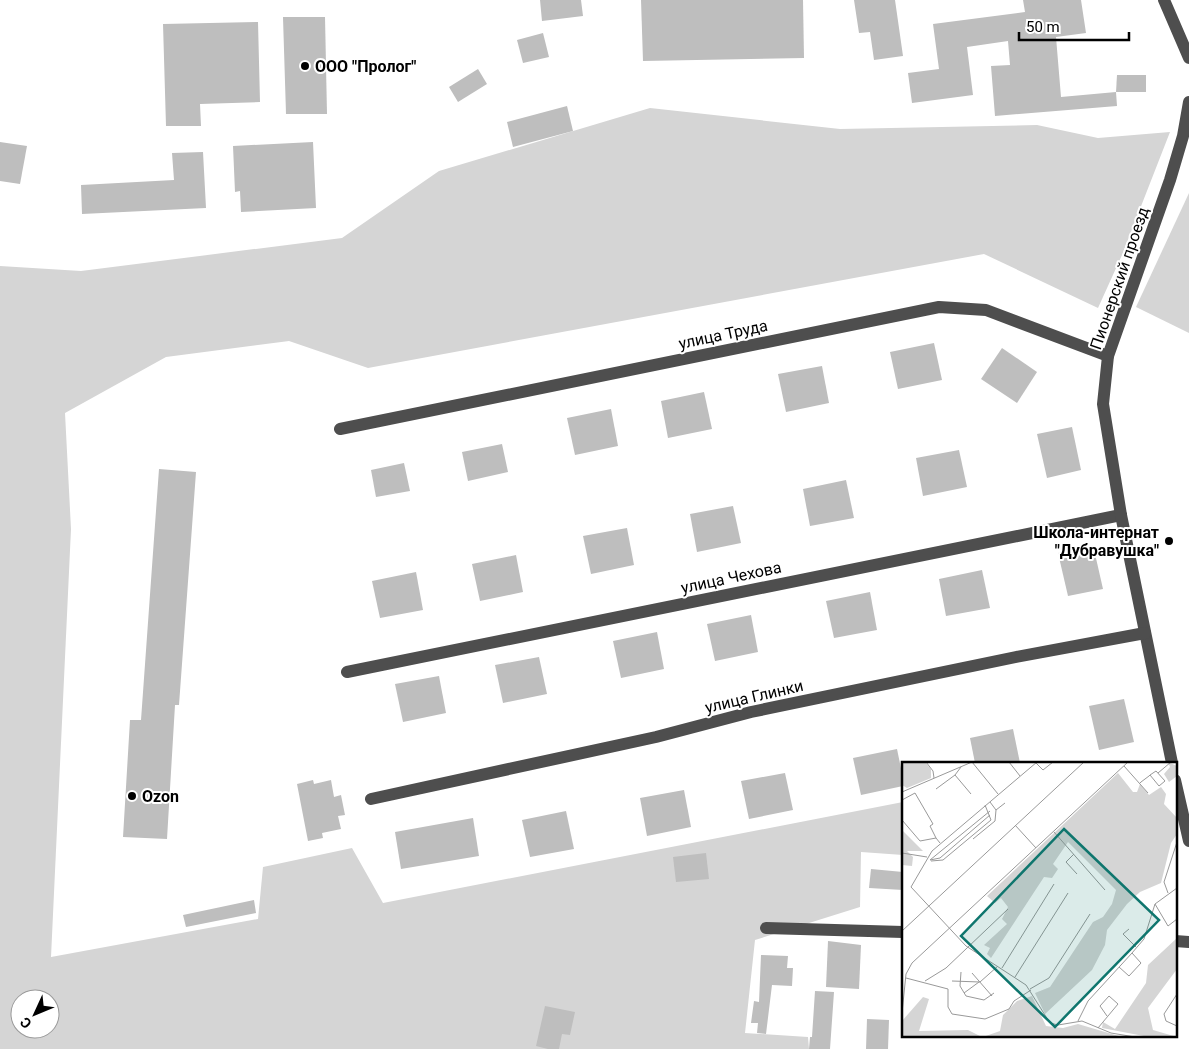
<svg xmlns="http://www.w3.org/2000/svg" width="1189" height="1049" viewBox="0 0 1189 1049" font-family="Roboto,sans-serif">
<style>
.green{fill:#d5d5d5;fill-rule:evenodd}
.building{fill:#bebebe}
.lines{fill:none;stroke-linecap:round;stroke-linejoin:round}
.minor{stroke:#4e4e4e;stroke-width:12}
.poi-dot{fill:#000;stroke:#fff;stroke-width:2}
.labels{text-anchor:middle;stroke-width:4;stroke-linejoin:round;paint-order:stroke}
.poi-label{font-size:16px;font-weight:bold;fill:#000;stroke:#fff;text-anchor:start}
.street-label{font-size:16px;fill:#000;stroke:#fff}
.inset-road{fill:none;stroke:#999;stroke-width:1}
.view{fill:#0f766e;fill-opacity:0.15;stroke:#0f766e;stroke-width:2.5}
.inset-edge{fill:none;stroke:#000;stroke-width:2.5}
</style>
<rect width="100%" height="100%" fill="#fff"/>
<g class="green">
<path d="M 650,108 L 840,129 L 1037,125 L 1098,138 L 1170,132 L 1122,255 L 1098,308 L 984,254 L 368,368 L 289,341 L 166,357 L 65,413 L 71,529 L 51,957 L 258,919 L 263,867 L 352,848 L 383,903 L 903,802 L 903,855 L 861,852 L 860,907 L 755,940 L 745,1033 L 808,1037 L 809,1049 L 0,1049 L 0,266 L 81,271 L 342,238 L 439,171 ZM 20,999 L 50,999 L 50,1029 L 20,1029 Z"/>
<path d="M 1189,193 L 1189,333 L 1136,307 Z"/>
</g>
<g class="building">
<path d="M 540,0 L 581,0 L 583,16 L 542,21 Z"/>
<path d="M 641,0 L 803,0 L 804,58 L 643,61 Z"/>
<path d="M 854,0 L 895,0 L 903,56 L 874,60 L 870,32 L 859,33 Z"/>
<path d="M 1023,0 L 1081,0 L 1086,33 L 1056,37 L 1061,97 L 1116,92 L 1117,106 L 995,116 L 991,66 L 1010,65 L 1008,41 L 967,47 L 973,95 L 912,103 L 908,73 L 939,69 L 933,24 L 1025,12 Z"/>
<path d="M 283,17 L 325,17 L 327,114 L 286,114 Z"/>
<path d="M 258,22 L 260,102 L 200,104 L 201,126 L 166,126 L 163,24 Z"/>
<path d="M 543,33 L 549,57 L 523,63 L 517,40 Z"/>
<path d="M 478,69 L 487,84 L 458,102 L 449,87 Z"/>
<path d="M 1117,75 L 1146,75 L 1146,92 L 1116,92 Z"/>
<path d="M 567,106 L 573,131 L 513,147 L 507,122 Z"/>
<path d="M 0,142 L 27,146 L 20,184 L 0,181 Z"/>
<path d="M 313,142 L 316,208 L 241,212 L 240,191 L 235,192 L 233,146 Z"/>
<path d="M 203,152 L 206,208 L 82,214 L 81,185 L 174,180 L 172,153 Z"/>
<path d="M 934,343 L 942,380 L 898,389 L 890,352 Z"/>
<path d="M 1002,348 L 1037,372 L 1017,403 L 981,379 Z"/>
<path d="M 822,366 L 829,403 L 786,412 L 778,374 Z"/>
<path d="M 704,392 L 712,429 L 668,438 L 661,401 Z"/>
<path d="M 611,409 L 618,446 L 575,455 L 567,418 Z"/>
<path d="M 1072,427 L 1081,470 L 1047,478 L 1037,434 Z"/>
<path d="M 502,444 L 508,472 L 468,481 L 462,452 Z"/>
<path d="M 959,450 L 967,487 L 923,496 L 916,458 Z"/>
<path d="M 404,463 L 410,491 L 376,497 L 371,470 Z"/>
<path d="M 159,469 L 196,472 L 179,705 L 175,705 L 167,839 L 123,837 L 130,720 L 141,720 Z"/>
<path d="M 846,480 L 854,518 L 810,526 L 803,489 Z"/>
<path d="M 733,506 L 741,543 L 697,552 L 690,514 Z"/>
<path d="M 627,528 L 634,565 L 591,574 L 583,536 Z"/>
<path d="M 1093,545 L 1103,589 L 1068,596 L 1058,553 Z"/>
<path d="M 516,555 L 523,592 L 480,601 L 472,564 Z"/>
<path d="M 982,570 L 990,608 L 946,616 L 939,579 Z"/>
<path d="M 416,572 L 423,610 L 380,618 L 372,581 Z"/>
<path d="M 870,592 L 877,630 L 834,638 L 826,601 Z"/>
<path d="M 751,615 L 758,652 L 715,661 L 707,624 Z"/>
<path d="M 657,632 L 664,669 L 621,678 L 613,641 Z"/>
<path d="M 539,657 L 547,694 L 503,703 L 495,665 Z"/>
<path d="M 439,676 L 446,713 L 403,722 L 395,684 Z"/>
<path d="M 1124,699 L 1134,742 L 1099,750 L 1089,706 Z"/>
<path d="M 1013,729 L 1020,763 L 975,763 L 970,738 Z"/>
<path d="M 897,749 L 903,778 L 903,786 L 861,795 L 853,758 Z"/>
<path d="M 785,773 L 793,810 L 749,819 L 741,781 Z"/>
<path d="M 313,780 L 314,784 L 331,780 L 334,797 L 341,795 L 345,815 L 338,816 L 341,829 L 322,833 L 323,838 L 308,841 L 297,784 Z"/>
<path d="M 684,790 L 691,827 L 647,836 L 640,798 Z"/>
<path d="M 566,811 L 574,849 L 530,857 L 522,820 Z"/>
<path d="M 473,818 L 479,856 L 401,869 L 395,832 Z"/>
<path d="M 706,853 L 709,879 L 676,882 L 673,857 Z"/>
<path d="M 871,869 L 903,872 L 903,890 L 869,888 Z"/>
<path d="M 254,900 L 256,913 L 186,927 L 183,915 Z"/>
<path d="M 828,941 L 861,945 L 859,989 L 826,987 Z"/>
<path d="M 761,955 L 788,956 L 787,968 L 793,968 L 792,986 L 772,985 L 766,1034 L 757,1033 L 758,1023 L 751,1023 L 754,1001 L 759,1002 Z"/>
<path d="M 815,991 L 834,992 L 830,1049 L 809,1049 L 810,1037 L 812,1037 Z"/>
<path d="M 545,1006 L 575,1012 L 570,1035 L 562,1034 L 559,1049 L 548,1049 L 536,1046 Z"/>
<path d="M 867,1019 L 889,1020 L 888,1049 L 866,1049 Z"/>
</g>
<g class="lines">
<g class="minor">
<path d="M 1164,0 L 1189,58"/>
<path d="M 340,429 L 939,307 L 986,310 L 1108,356"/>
<path d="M 347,672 L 1121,515"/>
<path d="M 1172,763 L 1121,515 L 1103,404 L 1108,356 L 1170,180 L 1183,136 L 1189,102"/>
<path d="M 1175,780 L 1189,841"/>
<path d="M 371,799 L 656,737 L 751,712 L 1016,657 L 1145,633"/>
<path d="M 766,928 L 903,932"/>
<path d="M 1175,941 L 1189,942"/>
</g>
</g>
<g class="poi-dot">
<circle cx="305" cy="66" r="5"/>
<circle cx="1169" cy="541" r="5"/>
<circle cx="132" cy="796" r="5"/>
</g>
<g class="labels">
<g class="poi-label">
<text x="315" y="72">ООО "Пролог"</text>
<text x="1159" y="538" text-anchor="end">Школа-интернат<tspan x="1159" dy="18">"Дубравушка"</tspan></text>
<text x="142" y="802">Ozon</text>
</g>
<g class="street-label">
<text transform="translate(1119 278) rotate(-71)" y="6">Пионерский проезд</text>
<text transform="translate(723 334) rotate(-12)" y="6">улица Труда</text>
<text transform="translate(731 577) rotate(-12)" y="6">улица Чехова</text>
<text transform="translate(754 696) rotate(-13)" y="6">улица Глинки</text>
</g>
</g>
<g transform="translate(902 762)">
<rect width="275" height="275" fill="#fff"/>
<path d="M 0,0 L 23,0 L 29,7 L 29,16 L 5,26 L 0,23 ZM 266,0 L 275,4 L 275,14 L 267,20 L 262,12 L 268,5 ZM 216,11 L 231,30 L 235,30 L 238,22 L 247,33 L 259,25 L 264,32 L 262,42 L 275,56 L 275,72 L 269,81 L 259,121 L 238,130 L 225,142 L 205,168 L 203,183 L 190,208 L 143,252 L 133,231 L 148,225 L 191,160 L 201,155 L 210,142 L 214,128 L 166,80 L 151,102 L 156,107 L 150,116 L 142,115 L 89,196 L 85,192 L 88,186 L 82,183 L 105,162 L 100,157 L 106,145 L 99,136 L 93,141 L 85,134 ZM 0,68 L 21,89 L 5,89 L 11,95 L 10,104 L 0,103 ZM 275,176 L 275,207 L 246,246 L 251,268 L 275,275 L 247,275 L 200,266 L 201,260 L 213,267 L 244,221 L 246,203 ZM 130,234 L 144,264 L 161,266 L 176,262 L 220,275 L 81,275 L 98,269 L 101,253 L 115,239 ZM 21,235 L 27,237 L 17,269 L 66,268 L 80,275 L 0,275 L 0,259 Z" fill="#d5d5d5"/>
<path class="inset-road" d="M 24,0 L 31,9 L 32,16M 107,0 L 118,14M 134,1 L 141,8 L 151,0M 222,4 L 246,31M 59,5 L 53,13 L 69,32M 256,11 L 269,0M 238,21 L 239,20 L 247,14 L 248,13 L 254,9 L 263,19 L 257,24 L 248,13M 34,27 L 53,13M 0,30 L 70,0 L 96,32M 0,38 L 13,31 L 31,62 L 28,64 L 34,76M 88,40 L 94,48 L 103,41M 88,49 L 28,98 L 38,96 L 88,53M 0,58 L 18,79 L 34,76 L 38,81M 113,63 L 134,86M 152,70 L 203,128M 71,77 L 93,59 L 94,48M 0,91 L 25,95M 172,92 L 164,100 L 175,112M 29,99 L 41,98 L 89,58 L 83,43M 9,125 L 64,184 L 124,223 L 148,261 L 156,263 L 180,259 L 209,271 L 233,275M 9,125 L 30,89 L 135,0M 275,126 L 253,142 L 266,164 L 275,157M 266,131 L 262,120 L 275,80M 227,167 L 221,172 L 234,185M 0,169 L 182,0M 217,205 L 227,214 L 239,201 L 230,191 L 242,177 L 253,142M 100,206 L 152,122M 59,210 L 58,224 L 64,234 L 82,238 L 92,231M 70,211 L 90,234M 113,215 L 166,131M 4,216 L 46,227 L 46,245 L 50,252 L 83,257 L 107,247 L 112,239 L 129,228M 23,219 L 44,206 L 106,147M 50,219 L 78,220 L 96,204M 128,227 L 147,216 L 188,152M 62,231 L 77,220M 275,232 L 262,252 L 264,259 L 275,264M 0,251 L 4,212 L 10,201 L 226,0M 176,259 L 186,239 L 230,191M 196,266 L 216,242 L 207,234 L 198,244 L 205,254"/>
<path class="view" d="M 162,67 L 257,158 L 153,265 L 59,174 Z"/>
<rect width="275" height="275" class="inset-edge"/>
</g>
<g transform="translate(35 1014) rotate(226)"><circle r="24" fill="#ffffff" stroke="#999999"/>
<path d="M0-4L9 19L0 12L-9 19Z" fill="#000000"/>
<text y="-8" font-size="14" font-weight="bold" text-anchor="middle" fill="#000000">С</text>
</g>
<path d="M1019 32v8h110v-8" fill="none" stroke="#000000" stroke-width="2.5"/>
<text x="1026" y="32" font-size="15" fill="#000000" stroke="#ffffff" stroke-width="4" paint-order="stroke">50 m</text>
</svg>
